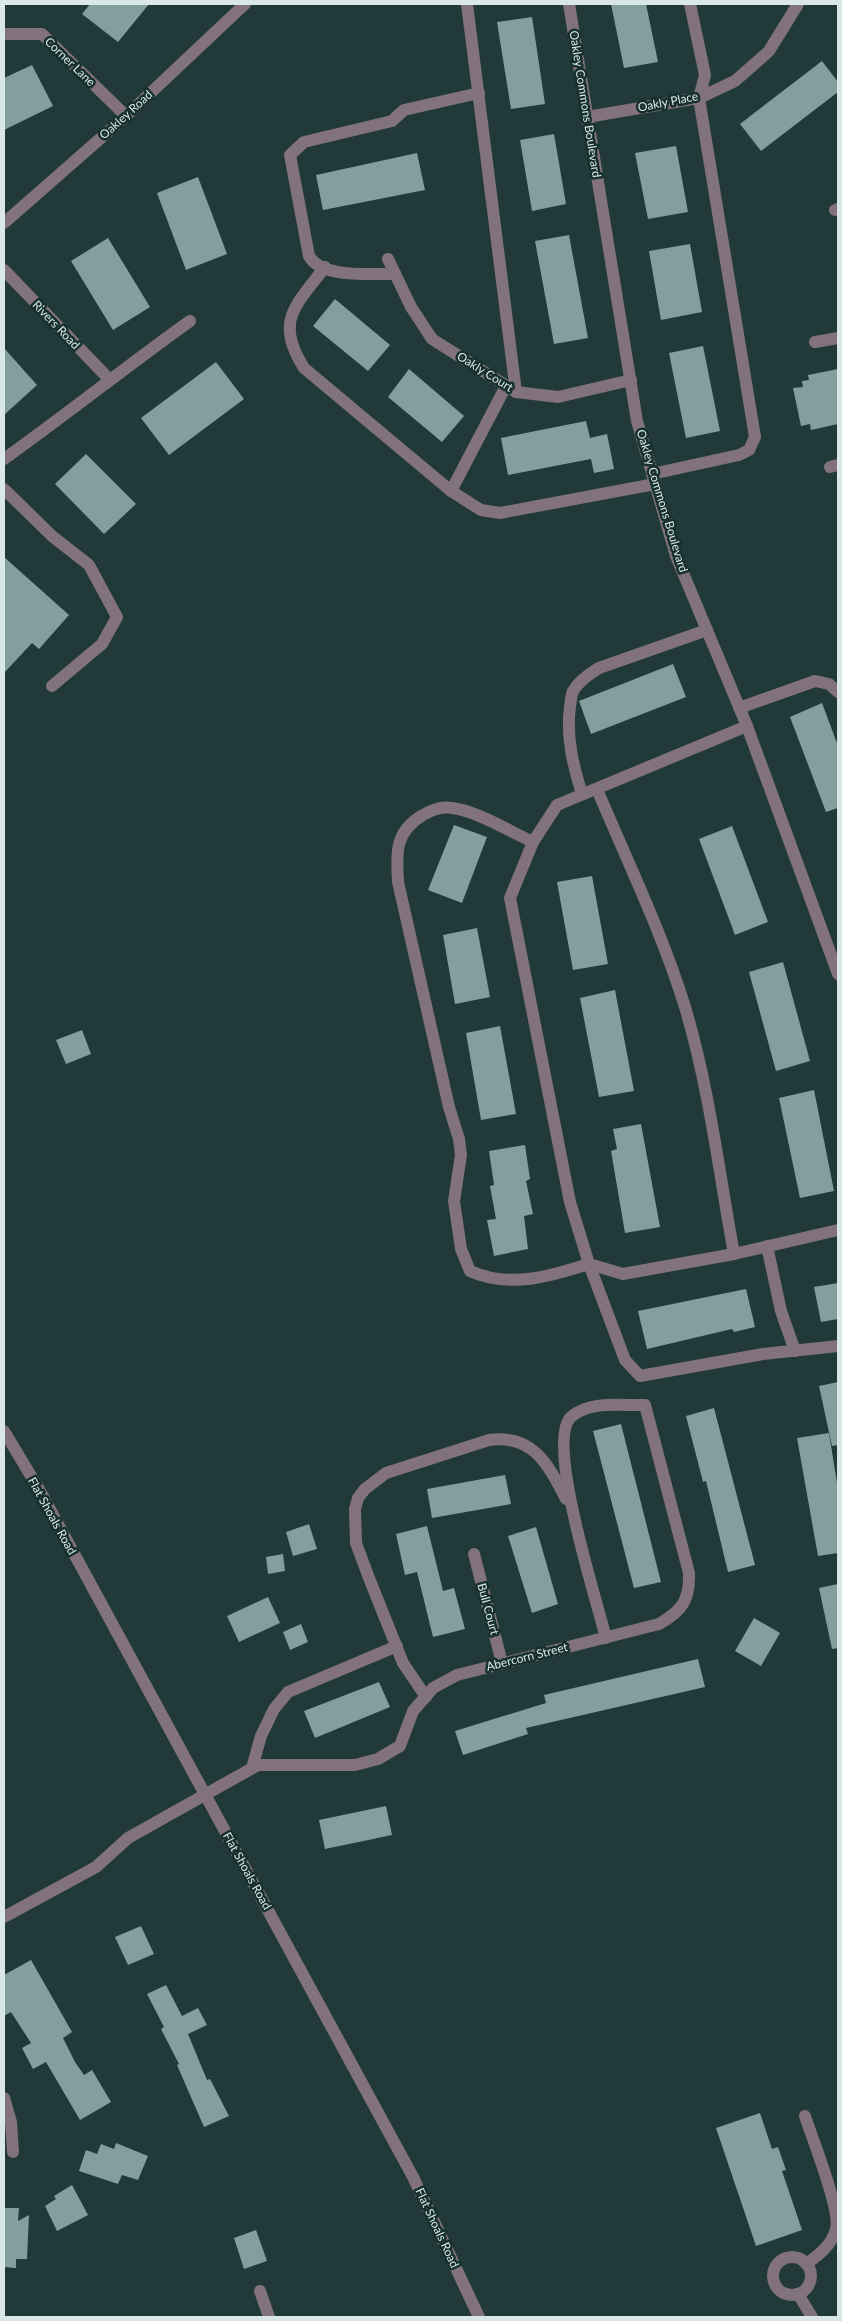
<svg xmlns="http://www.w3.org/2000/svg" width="842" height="2321" viewBox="0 0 842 2321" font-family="Lato,sans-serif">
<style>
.building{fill:#839e9d}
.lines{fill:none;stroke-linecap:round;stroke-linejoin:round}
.minor{stroke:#81727b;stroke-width:12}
.labels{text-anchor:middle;stroke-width:5;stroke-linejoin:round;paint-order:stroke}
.street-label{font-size:12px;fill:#d9e7e7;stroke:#162f2f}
</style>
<rect width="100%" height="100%" fill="#213939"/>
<g class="building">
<path d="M 90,4 L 149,4 L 118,42 L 82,14 Z"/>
<path d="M 611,4 L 646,4 L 658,62 L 624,68 Z"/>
<path d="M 532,17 L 545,104 L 511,109 L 497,22 Z"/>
<path d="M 822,61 L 838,82 L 838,92 L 761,151 L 740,124 Z"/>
<path d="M 32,65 L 53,106 L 4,130 L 4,78 Z"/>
<path d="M 554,134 L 566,204 L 532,211 L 520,140 Z"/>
<path d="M 676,146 L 688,212 L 648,219 L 635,153 Z"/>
<path d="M 417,153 L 425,190 L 323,210 L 316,175 Z"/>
<path d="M 198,177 L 227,254 L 186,270 L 157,193 Z"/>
<path d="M 569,235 L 588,338 L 554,344 L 535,241 Z"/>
<path d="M 108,238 L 150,307 L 113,330 L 71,261 Z"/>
<path d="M 690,244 L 702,312 L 661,320 L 649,251 Z"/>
<path d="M 335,299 L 390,345 L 368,371 L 313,326 Z"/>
<path d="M 703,346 L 720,431 L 686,438 L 669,353 Z"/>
<path d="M 4,348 L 37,385 L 4,415 Z"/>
<path d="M 216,362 L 244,399 L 169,455 L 141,418 Z"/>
<path d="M 409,369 L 464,416 L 442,442 L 388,397 Z"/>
<path d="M 838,369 L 838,424 L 811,430 L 810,424 L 801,426 L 793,388 L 803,387 L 802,381 L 809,380 L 808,375 Z"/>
<path d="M 586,421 L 590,438 L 607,434 L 614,469 L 594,473 L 591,459 L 508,475 L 501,438 Z"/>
<path d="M 86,454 L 136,504 L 104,534 L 55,484 Z"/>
<path d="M 4,557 L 69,615 L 39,649 L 32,643 L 4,673 Z"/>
<path d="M 673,664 L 686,697 L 591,734 L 579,701 Z"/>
<path d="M 822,703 L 838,746 L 838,808 L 826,812 L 790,717 Z"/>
<path d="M 454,825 L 487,837 L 462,903 L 428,890 Z"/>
<path d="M 732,826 L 768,922 L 735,935 L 699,839 Z"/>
<path d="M 592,876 L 608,964 L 573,970 L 557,882 Z"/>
<path d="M 477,928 L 490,997 L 455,1004 L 443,935 Z"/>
<path d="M 783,962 L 810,1061 L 776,1071 L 749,972 Z"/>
<path d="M 615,990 L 634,1091 L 599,1097 L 580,998 Z"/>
<path d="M 500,1026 L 516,1114 L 481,1120 L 466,1033 Z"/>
<path d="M 82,1030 L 91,1054 L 66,1064 L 56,1040 Z"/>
<path d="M 814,1090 L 834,1191 L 800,1198 L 779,1098 Z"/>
<path d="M 641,1124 L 660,1227 L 625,1233 L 611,1151 L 617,1149 L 613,1129 Z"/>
<path d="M 525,1145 L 530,1179 L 526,1181 L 533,1214 L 524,1216 L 528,1249 L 494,1256 L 487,1220 L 496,1219 L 490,1186 L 494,1185 L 489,1151 Z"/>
<path d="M 838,1283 L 838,1319 L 821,1322 L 814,1287 Z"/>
<path d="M 746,1289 L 755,1327 L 734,1332 L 732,1329 L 647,1349 L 638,1311 Z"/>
<path d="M 838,1382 L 838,1445 L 832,1446 L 819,1386 Z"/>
<path d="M 714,1408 L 755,1565 L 728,1572 L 706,1481 L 703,1482 L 686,1416 Z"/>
<path d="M 621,1424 L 661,1582 L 634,1588 L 593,1431 Z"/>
<path d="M 829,1433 L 838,1489 L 838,1553 L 818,1556 L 797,1438 Z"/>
<path d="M 505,1475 L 511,1504 L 432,1518 L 427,1489 Z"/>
<path d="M 309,1524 L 317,1549 L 293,1556 L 286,1532 Z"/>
<path d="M 427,1526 L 443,1591 L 454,1588 L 465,1629 L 433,1637 L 417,1572 L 405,1575 L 396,1534 Z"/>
<path d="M 536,1527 L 558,1604 L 532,1613 L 508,1536 Z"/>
<path d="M 283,1554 L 285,1571 L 268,1574 L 266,1557 Z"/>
<path d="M 838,1584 L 838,1648 L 832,1649 L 819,1588 Z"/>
<path d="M 268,1597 L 280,1623 L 239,1642 L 227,1616 Z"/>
<path d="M 754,1618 L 780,1633 L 761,1666 L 735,1651 Z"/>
<path d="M 301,1624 L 308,1642 L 290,1650 L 283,1632 Z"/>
<path d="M 698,1659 L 705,1687 L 526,1728 L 528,1734 L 463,1755 L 455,1731 L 546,1703 L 544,1695 Z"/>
<path d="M 379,1682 L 390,1707 L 315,1738 L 304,1711 Z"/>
<path d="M 386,1806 L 392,1835 L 325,1849 L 319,1820 Z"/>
<path d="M 141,1926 L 154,1954 L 128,1965 L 115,1937 Z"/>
<path d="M 31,1960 L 72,2032 L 63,2038 L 75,2062 L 84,2075 L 92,2070 L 111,2102 L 80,2120 L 46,2062 L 33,2069 L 22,2048 L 31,2043 L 11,2012 L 4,2016 L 4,1975 Z"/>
<path d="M 166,1985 L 182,2016 L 198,2008 L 207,2025 L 188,2034 L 207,2080 L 210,2079 L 229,2116 L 204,2127 L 177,2065 L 179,2064 L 161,2029 L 164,2027 L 147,1994 Z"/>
<path d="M 760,2113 L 772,2149 L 778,2147 L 786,2170 L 782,2171 L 802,2230 L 756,2246 L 716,2128 Z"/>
<path d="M 116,2143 L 148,2156 L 138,2180 L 122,2175 L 118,2184 L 79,2171 L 86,2150 L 97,2154 L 101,2144 L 114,2149 Z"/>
<path d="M 72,2185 L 88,2215 L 57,2231 L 45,2206 L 56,2199 L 54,2196 Z"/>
<path d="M 4,2208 L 19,2208 L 18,2221 L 29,2215 L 27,2259 L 16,2259 L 16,2268 L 4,2267 Z"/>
<path d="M 256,2230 L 267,2261 L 244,2269 L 234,2238 Z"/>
</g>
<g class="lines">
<g class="minor">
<path d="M 467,4 L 516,392"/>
<path d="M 569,4 L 637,421 L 676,556 L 747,726 L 838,974"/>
<path d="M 4,34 L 42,34 L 126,116"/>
<path d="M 587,117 L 699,98 L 735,81 L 769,51 L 798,4"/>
<path d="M 835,210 L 838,209"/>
<path d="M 4,223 L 126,116 L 245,4"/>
<path d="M 388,259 L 411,307 L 432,339 L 516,392 L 558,397 L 631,380"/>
<path d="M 325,267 C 296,305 274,321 304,368 L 451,491 L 481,510 L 500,513 L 655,484"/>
<path d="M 4,270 L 109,379"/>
<path d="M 395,274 C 371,273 322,279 309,256 L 290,155 L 304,142 L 392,121 L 404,110 L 479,93"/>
<path d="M 815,342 L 838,338"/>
<path d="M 4,459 C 67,414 127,366 190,321"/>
<path d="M 830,467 L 838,465"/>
<path d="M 652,474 L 739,455 L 749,450 L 755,437 L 699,98 L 705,75 L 690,4"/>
<path d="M 4,489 L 52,536 L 89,565 L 117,617 L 102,644 L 52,686"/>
<path d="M 451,491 L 506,386"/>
<path d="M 739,708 L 815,681 L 829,684 L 838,692"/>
<path d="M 747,726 L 557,805 L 533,842 L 510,898 L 570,1202 L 589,1264 L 623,1274 L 734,1254 L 838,1230"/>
<path d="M 597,789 C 627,861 662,932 685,1007 C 709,1087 719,1172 734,1254"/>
<path d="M 582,794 C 573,765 566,737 570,706 C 571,702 571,695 573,691 C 579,681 589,674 599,668 L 707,630"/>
<path d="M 533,842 C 509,831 477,811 452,808 C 442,806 431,810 423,815 C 395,831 396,853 398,882 L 449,1107 L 459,1139 L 461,1155 L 454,1201 L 461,1249 L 470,1271 C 509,1289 551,1276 589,1264 L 625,1360 L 640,1376 L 763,1354 L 838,1346"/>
<path d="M 767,1246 L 781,1311 L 795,1351"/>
<path d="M 4,1431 L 40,1491 L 413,2177 L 479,2317"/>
<path d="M 474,1554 L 502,1663"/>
<path d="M 426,1697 L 403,1663 L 369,1578 L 356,1543 L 355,1509 L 358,1498 L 365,1489 L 386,1473 L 489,1440 C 533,1434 548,1464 566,1499"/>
<path d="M 252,1768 L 261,1736 L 274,1709 L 288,1692 L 397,1646"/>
<path d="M 4,1917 L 96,1867 L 128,1838 L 258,1765 L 355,1765 L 378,1759 L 400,1746 L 413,1711 L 433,1688 L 457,1675 L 659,1624 C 682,1611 690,1600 689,1573 L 645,1405 C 622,1406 590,1400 571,1417 C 545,1441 597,1601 606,1638"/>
<path d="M 4,2098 L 11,2122 L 13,2152"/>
<path d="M 805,2116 C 812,2138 841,2210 836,2229 C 832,2245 819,2255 806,2264"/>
<circle cx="792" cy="2276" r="19"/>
<path d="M 260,2291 L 269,2317"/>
<path d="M 798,2294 L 812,2317"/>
</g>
</g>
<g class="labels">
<g class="street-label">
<text transform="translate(70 62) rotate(44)" y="4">Corner Lane</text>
<text transform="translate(668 102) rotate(-11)" y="4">Oakly Place</text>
<text transform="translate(585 104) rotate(81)" y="4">Oakley Commons Boulevard</text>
<text transform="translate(126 115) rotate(-42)" y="4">Oakley Road</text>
<text transform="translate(56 325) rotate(46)" y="4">Rivers Road</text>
<text transform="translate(485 372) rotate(32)" y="4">Oakly Court</text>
<text transform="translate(662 501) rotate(73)" y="4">Oakley Commons Boulevard</text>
<text transform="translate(52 1516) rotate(61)" y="4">Flat Shoals Road</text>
<text transform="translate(488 1609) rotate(75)" y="4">Bull Court</text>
<text transform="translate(527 1657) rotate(-14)" y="4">Abercorn Street</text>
<text transform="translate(247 1871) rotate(61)" y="4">Flat Shoals Road</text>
<text transform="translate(437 2228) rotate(65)" y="4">Flat Shoals Road</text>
</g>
</g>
<rect width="842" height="2321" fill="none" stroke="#d9e7e7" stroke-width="10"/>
</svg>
